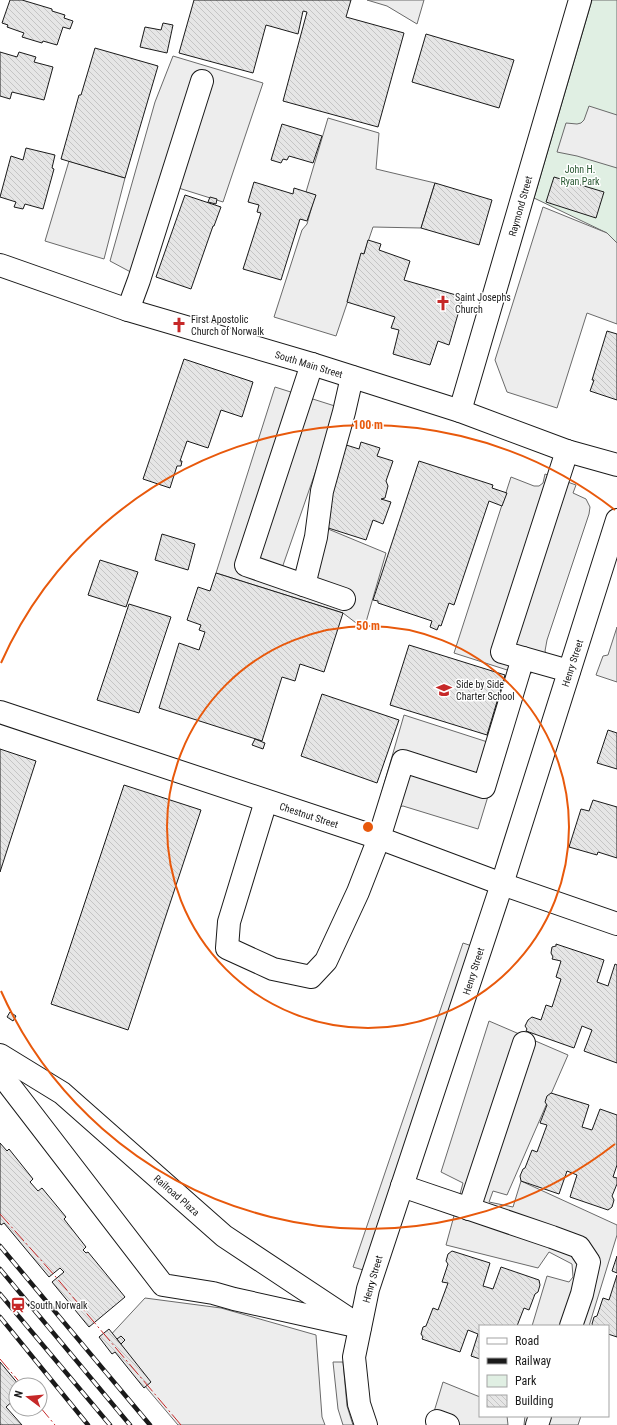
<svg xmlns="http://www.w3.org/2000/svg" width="617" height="1425" viewBox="0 0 617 1425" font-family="'Roboto Condensed',sans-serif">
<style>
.park{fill:#e0efe3;stroke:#6a6a6a}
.parking{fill:#ededed;stroke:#6a6a6a}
.building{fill:url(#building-back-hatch);stroke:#1a1a1a}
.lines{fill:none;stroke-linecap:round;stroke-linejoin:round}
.minor-casing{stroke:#1a1a1a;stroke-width:24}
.major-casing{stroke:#1a1a1a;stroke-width:24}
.minor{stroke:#fff;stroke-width:22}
.major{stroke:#fff;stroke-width:22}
.rail-casing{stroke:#1a1a1a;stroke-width:4.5}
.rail{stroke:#fff;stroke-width:3;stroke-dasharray:9;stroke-linecap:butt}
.power{stroke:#c62828;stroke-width:1;stroke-dasharray:14 3 2 3;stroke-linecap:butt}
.ring{fill:none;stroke:#e8590c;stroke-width:2}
.labels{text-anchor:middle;stroke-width:3;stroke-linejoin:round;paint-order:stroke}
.park-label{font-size:10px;fill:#2b5a34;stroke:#fff}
.street-label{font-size:10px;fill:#1a1a1a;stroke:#fff}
.poi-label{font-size:10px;fill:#1a1a1a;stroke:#fff;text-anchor:start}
.centre{fill:#e8590c;stroke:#fff;stroke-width:2}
.ring-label{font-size:12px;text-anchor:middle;font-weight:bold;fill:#e8590c;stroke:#fff;stroke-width:3;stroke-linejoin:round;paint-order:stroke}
</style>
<defs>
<pattern id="building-back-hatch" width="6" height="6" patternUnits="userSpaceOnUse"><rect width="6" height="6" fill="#e6e6e6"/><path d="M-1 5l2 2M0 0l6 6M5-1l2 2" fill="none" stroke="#c5c5c5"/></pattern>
</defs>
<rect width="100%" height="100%" fill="#fff"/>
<path class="park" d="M 592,0 L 617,0 L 617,243 L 607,233 L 534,198 Z"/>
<g class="parking">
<path d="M 367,0 L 424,0 L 417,24 L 387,6 Z"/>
<path d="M 173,56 L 263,83 L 223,202 L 169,185 L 140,277 L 110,261 L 155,102 Z"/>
<path d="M 589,106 L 617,115 L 617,168 L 577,156 L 557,152 L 566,123 L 577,124 L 581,123 L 584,120 Z"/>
<path d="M 328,118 L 379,133 L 376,169 L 435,183 L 421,228 L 373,227 L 336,336 L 274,317 L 302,230 L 307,224 L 315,195 L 306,192 Z"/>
<path d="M 69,161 L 125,178 L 104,259 L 45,241 Z"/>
<path d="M 543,207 L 607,233 L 617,243 L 617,324 L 587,313 L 557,408 L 507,392 L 495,360 Z"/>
<path d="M 275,387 L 338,407 L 281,571 L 301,575 L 316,524 L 386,553 L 364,629 L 343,613 L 216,573 Z"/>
<path d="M 545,474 L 576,485 L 573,493 L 586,499 L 590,507 L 589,514 L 547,640 L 545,651 L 546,653 L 543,675 L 533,672 L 526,676 L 454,653 L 511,477 L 534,486 L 539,486 L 543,483 Z"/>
<path d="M 617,627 L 617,682 L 596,675 L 603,656 L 608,655 Z"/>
<path d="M 404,715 L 503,747 L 478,829 L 403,806 L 376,812 Z"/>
<path d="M 463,943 L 472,946 L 363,1270 L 353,1267 Z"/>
<path d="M 489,1021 L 568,1055 L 507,1195 L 493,1191 L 489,1202 L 513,1207 L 521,1181 L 617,1225 L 617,1235 L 589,1326 L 532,1326 L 547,1276 L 569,1282 L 573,1277 L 572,1264 L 549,1252 L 538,1268 L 446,1245 L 463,1183 L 441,1172 Z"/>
<path d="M 145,1298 L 221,1308 L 316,1335 L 322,1417 L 325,1425 L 178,1425 L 106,1340 Z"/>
<path d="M 333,1362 L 343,1362 L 347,1406 L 353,1425 L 343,1425 L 338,1409 Z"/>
<path d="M 443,1382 L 480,1397 L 480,1416 L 507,1416 L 508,1425 L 430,1425 Z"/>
<path d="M 525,1416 L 581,1416 L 578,1425 L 524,1425 Z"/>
</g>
<g class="building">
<path d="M 10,0 L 22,0 L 52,9 L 52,11 L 65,15 L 64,18 L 73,21 L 70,29 L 63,27 L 57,45 L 43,41 L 42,43 L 22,37 L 24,33 L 7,27 L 8,25 L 2,23 Z"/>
<path d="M 194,0 L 351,0 L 346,17 L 404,33 L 378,127 L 283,101 L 307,12 L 303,11 L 298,34 L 266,25 L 253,73 L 179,53 Z"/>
<path d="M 163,23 L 173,25 L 167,53 L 140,47 L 145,27 L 161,30 Z"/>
<path d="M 426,34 L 514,60 L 499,108 L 412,82 Z"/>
<path d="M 95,48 L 158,66 L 125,178 L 61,159 L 79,95 L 81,95 Z"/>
<path d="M 0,52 L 17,57 L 19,52 L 36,57 L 34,62 L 53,67 L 44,100 L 12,92 L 10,99 L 0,96 Z"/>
<path d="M 282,124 L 322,136 L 313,163 L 289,156 L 287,160 L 283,159 L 281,163 L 271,160 Z"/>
<path d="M 26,148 L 55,155 L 52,168 L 54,169 L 43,209 L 25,204 L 23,209 L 14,207 L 16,202 L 0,197 L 11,156 L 23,160 Z"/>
<path d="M 554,177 L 604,192 L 596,218 L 546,202 Z"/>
<path d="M 254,182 L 293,194 L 294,188 L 316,195 L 307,221 L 300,219 L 281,280 L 243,269 L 261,213 L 257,212 L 259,205 L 248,202 Z"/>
<path d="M 435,183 L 492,200 L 479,245 L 421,228 Z"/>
<path d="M 185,195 L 221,207 L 214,226 L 213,226 L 191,289 L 156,277 Z"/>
<path d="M 210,197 L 217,199 L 216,204 L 208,202 Z"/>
<path d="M 368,240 L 381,244 L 379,250 L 410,261 L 404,280 L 463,297 L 449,345 L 438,341 L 430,365 L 393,354 L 399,330 L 391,328 L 395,317 L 347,302 L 361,253 L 364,254 Z"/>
<path d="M 607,331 L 617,334 L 617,400 L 590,391 L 594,380 L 592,380 Z"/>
<path d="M 184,359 L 253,382 L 242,417 L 221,410 L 208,448 L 187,441 L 180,461 L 182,461 L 181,466 L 177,466 L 170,488 L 143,479 Z"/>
<path d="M 361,442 L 380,448 L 377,456 L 393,461 L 386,481 L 388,486 L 385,498 L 381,499 L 391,502 L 383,524 L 373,520 L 366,540 L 322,526 L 343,444 L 359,449 Z"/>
<path d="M 419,461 L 493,485 L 492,488 L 507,493 L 502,506 L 489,501 L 454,605 L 449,603 L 441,626 L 439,625 L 437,630 L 430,627 L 432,621 L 378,603 L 378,601 L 373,600 Z"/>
<path d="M 162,534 L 195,544 L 188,570 L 155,560 Z"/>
<path d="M 100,560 L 138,572 L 126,607 L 88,595 Z"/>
<path d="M 216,573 L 343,613 L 324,672 L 300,664 L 295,681 L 282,677 L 262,741 L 159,708 L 179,643 L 199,650 L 205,632 L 199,630 L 201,625 L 187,620 L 198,587 L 210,591 Z"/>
<path d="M 129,604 L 171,617 L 139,713 L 97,700 Z"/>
<path d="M 409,645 L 505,675 L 487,735 L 390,705 Z"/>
<path d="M 322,694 L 399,720 L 377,783 L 301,756 Z"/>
<path d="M 608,730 L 617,733 L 617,769 L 597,763 Z"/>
<path d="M 255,739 L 265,743 L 263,749 L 252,745 Z"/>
<path d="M 0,749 L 36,761 L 0,872 Z"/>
<path d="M 124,785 L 201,810 L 128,1030 L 51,1004 Z"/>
<path d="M 593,800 L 617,807 L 617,858 L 598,852 L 597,855 L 569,847 L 581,809 L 589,811 Z"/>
<path d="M 556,944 L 604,960 L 597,982 L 608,986 L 615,964 L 617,965 L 617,1063 L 584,1051 L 592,1030 L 582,1026 L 574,1048 L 526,1031 L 527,1029 L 525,1026 L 528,1020 L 532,1017 L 541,1020 L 546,1005 L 552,1007 L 561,979 L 556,977 L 561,961 L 552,959 L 553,957 L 551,953 L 552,947 L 556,946 Z"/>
<path d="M 10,1012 L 16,1016 L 13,1021 L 7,1017 Z"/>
<path d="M 551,1093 L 589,1105 L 582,1127 L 592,1130 L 600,1109 L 617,1115 L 617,1165 L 613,1177 L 617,1178 L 617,1184 L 612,1196 L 614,1200 L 612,1207 L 608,1210 L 570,1197 L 577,1175 L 567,1171 L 559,1194 L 521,1181 L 520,1176 L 523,1169 L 525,1168 L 532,1150 L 537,1152 L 547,1125 L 540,1123 L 547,1105 L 545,1102 L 547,1096 Z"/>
<path d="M 0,1143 L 7,1151 L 9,1149 L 33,1179 L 30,1182 L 38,1191 L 42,1188 L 66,1217 L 64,1219 L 86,1247 L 83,1250 L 86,1253 L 88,1252 L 125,1297 L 89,1327 L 52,1282 L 64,1272 L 60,1268 L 49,1277 L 4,1223 L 1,1225 L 0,1223 Z"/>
<path d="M 452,1251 L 490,1263 L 483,1286 L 493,1289 L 501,1267 L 539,1280 L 540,1285 L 538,1292 L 535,1294 L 529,1310 L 524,1308 L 517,1326 L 480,1326 L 480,1359 L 471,1356 L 478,1334 L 468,1330 L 460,1352 L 422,1339 L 423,1337 L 421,1334 L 423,1327 L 426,1326 L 433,1308 L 438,1310 L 448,1283 L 442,1282 L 448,1264 L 446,1261 L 448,1254 Z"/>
<path d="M 617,1256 L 617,1273 L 612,1271 Z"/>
<path d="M 617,1275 L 617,1337 L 608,1334 L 608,1326 L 593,1326 L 592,1324 L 594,1317 L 597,1316 L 603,1298 L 609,1300 Z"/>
<path d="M 109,1329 L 151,1382 L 144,1388 L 115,1352 L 112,1354 L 99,1337 Z"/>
<path d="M 121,1336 L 125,1340 L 121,1344 L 117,1339 Z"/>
<path d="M 0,1362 L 19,1385 L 16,1385 L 16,1398 L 6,1407 L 22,1425 L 0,1425 Z"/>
</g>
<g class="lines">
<defs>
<g id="minor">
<path d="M 128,310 L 139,280 L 202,81"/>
<path d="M 312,364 L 246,565 L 344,599"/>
<path d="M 460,411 L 580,0"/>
<path d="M 567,451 L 502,652 L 569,671"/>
<path d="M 304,585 L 316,537 L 322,491 L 344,412 L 352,377"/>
<path d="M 0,712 L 379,838 L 502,884 L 617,924"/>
<path d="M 266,801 L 229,922 L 227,948 L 273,969 L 311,977 L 326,961 L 358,892 L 379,838 L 403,761 L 484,787 L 523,658"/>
<path d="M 0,1055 L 62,1093 L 224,1236 L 349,1319"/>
<path d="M 0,1073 L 163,1285 L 213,1293 L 234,1299 L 360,1327"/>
<path d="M 402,1186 L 552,1237 L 579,1247 L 589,1262 L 582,1294 L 571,1326"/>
<path d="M 469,1209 L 524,1043"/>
<path d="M 437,1421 L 448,1425"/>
<path d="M 366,1425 L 359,1404 L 354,1357 L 368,1289 L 502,884 L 617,520"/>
<path d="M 537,1425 L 540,1416"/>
</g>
<path id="major" d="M 0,265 L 128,310 L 312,364 L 460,411 L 567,451 L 617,465"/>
</defs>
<use href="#minor" class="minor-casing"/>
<use href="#major" class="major-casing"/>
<use href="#minor" class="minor"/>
<use href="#major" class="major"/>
<defs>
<g id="rail">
<path d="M 0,1246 L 150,1425"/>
<path d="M 0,1269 L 130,1425"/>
<path d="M 0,1294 L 110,1425"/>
<path d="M 0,1317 L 88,1425"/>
</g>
</defs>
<use href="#rail" class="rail-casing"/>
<use href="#rail" class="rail"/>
<g class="power">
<path d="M 0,1214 L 55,1276 L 181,1425"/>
<path d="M 0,1359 L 22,1385"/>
<path d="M 40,1407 L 55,1425"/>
</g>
</g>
<g class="ring">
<circle cx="368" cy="827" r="201"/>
<path d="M615 1144A402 402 0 0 1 1 991M1 663A402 402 0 0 1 615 510"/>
</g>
<defs>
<symbol id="church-bare" viewBox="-9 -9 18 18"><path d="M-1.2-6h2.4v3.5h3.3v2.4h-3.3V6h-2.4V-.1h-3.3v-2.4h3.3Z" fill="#c62828" stroke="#fff" stroke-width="2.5" paint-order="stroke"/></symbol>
<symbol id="school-bare" viewBox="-9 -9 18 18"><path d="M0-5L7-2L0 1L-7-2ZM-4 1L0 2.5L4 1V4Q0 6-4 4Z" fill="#c62828" stroke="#fff" stroke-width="2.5" paint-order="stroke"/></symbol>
<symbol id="station-bare" viewBox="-9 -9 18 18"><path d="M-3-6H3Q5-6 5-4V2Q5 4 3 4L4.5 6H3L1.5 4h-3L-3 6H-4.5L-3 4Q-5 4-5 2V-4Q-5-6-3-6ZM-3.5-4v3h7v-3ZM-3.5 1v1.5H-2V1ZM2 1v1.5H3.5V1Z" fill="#c62828" stroke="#fff" stroke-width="2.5" paint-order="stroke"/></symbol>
</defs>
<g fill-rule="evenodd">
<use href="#church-bare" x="432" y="292" width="22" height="22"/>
<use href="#church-bare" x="168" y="314" width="22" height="22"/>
<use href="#school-bare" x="433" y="679" width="22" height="22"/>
<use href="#station-bare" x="7" y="1294" width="22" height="22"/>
</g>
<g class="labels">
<g class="park-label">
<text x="580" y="173">John H.<tspan x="580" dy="12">Ryan Park</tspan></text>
</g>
<g class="street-label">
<text transform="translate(520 206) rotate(-74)" y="4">Raymond Street</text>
<text transform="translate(309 364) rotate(17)" y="4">South Main Street</text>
<text transform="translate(572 663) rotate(-72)" y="4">Henry Street</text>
<text transform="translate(309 815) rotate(18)" y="4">Chestnut Street</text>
<text transform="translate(473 971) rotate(-72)" y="4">Henry Street</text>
<text transform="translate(177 1195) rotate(41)" y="4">Railroad Plaza</text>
<text transform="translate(372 1279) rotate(-74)" y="4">Henry Street</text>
</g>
<g class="poi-label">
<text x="455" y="301">Saint Josephs<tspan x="455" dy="12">Church</tspan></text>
<text x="191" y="323">First Apostolic<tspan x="191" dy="12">Church of Norwalk</tspan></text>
<text x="456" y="688">Side by Side<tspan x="456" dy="12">Charter School</tspan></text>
<text x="30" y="1309">South Norwalk</text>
</g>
</g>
<circle cx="368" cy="827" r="6" class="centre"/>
<g class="ring-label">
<text x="368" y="429">100 m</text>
<text x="368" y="630">50 m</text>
</g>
<rect x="479" y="1325" width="130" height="92" fill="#ffffff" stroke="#a3a3a3"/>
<rect x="487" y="1338" width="20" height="6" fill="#ffffff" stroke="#a3a3a3"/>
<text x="515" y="1345" font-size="12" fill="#1a1a1a">Road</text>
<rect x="487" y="1358" width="20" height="6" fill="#1a1a1a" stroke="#a3a3a3"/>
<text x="515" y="1365" font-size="12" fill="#1a1a1a">Railway</text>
<rect x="487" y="1375" width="20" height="12" fill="#e0efe3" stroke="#a3a3a3"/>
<text x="515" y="1385" font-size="12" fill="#1a1a1a">Park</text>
<rect x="487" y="1395" width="20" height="12" fill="url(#building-back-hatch)" stroke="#a3a3a3"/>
<text x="515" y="1405" font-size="12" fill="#1a1a1a">Building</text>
<g transform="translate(28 1397) rotate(286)"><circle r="19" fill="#ffffff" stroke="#a3a3a3"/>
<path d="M0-3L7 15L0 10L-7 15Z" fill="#c62828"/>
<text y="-6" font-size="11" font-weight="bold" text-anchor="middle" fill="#1a1a1a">N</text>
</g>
</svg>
